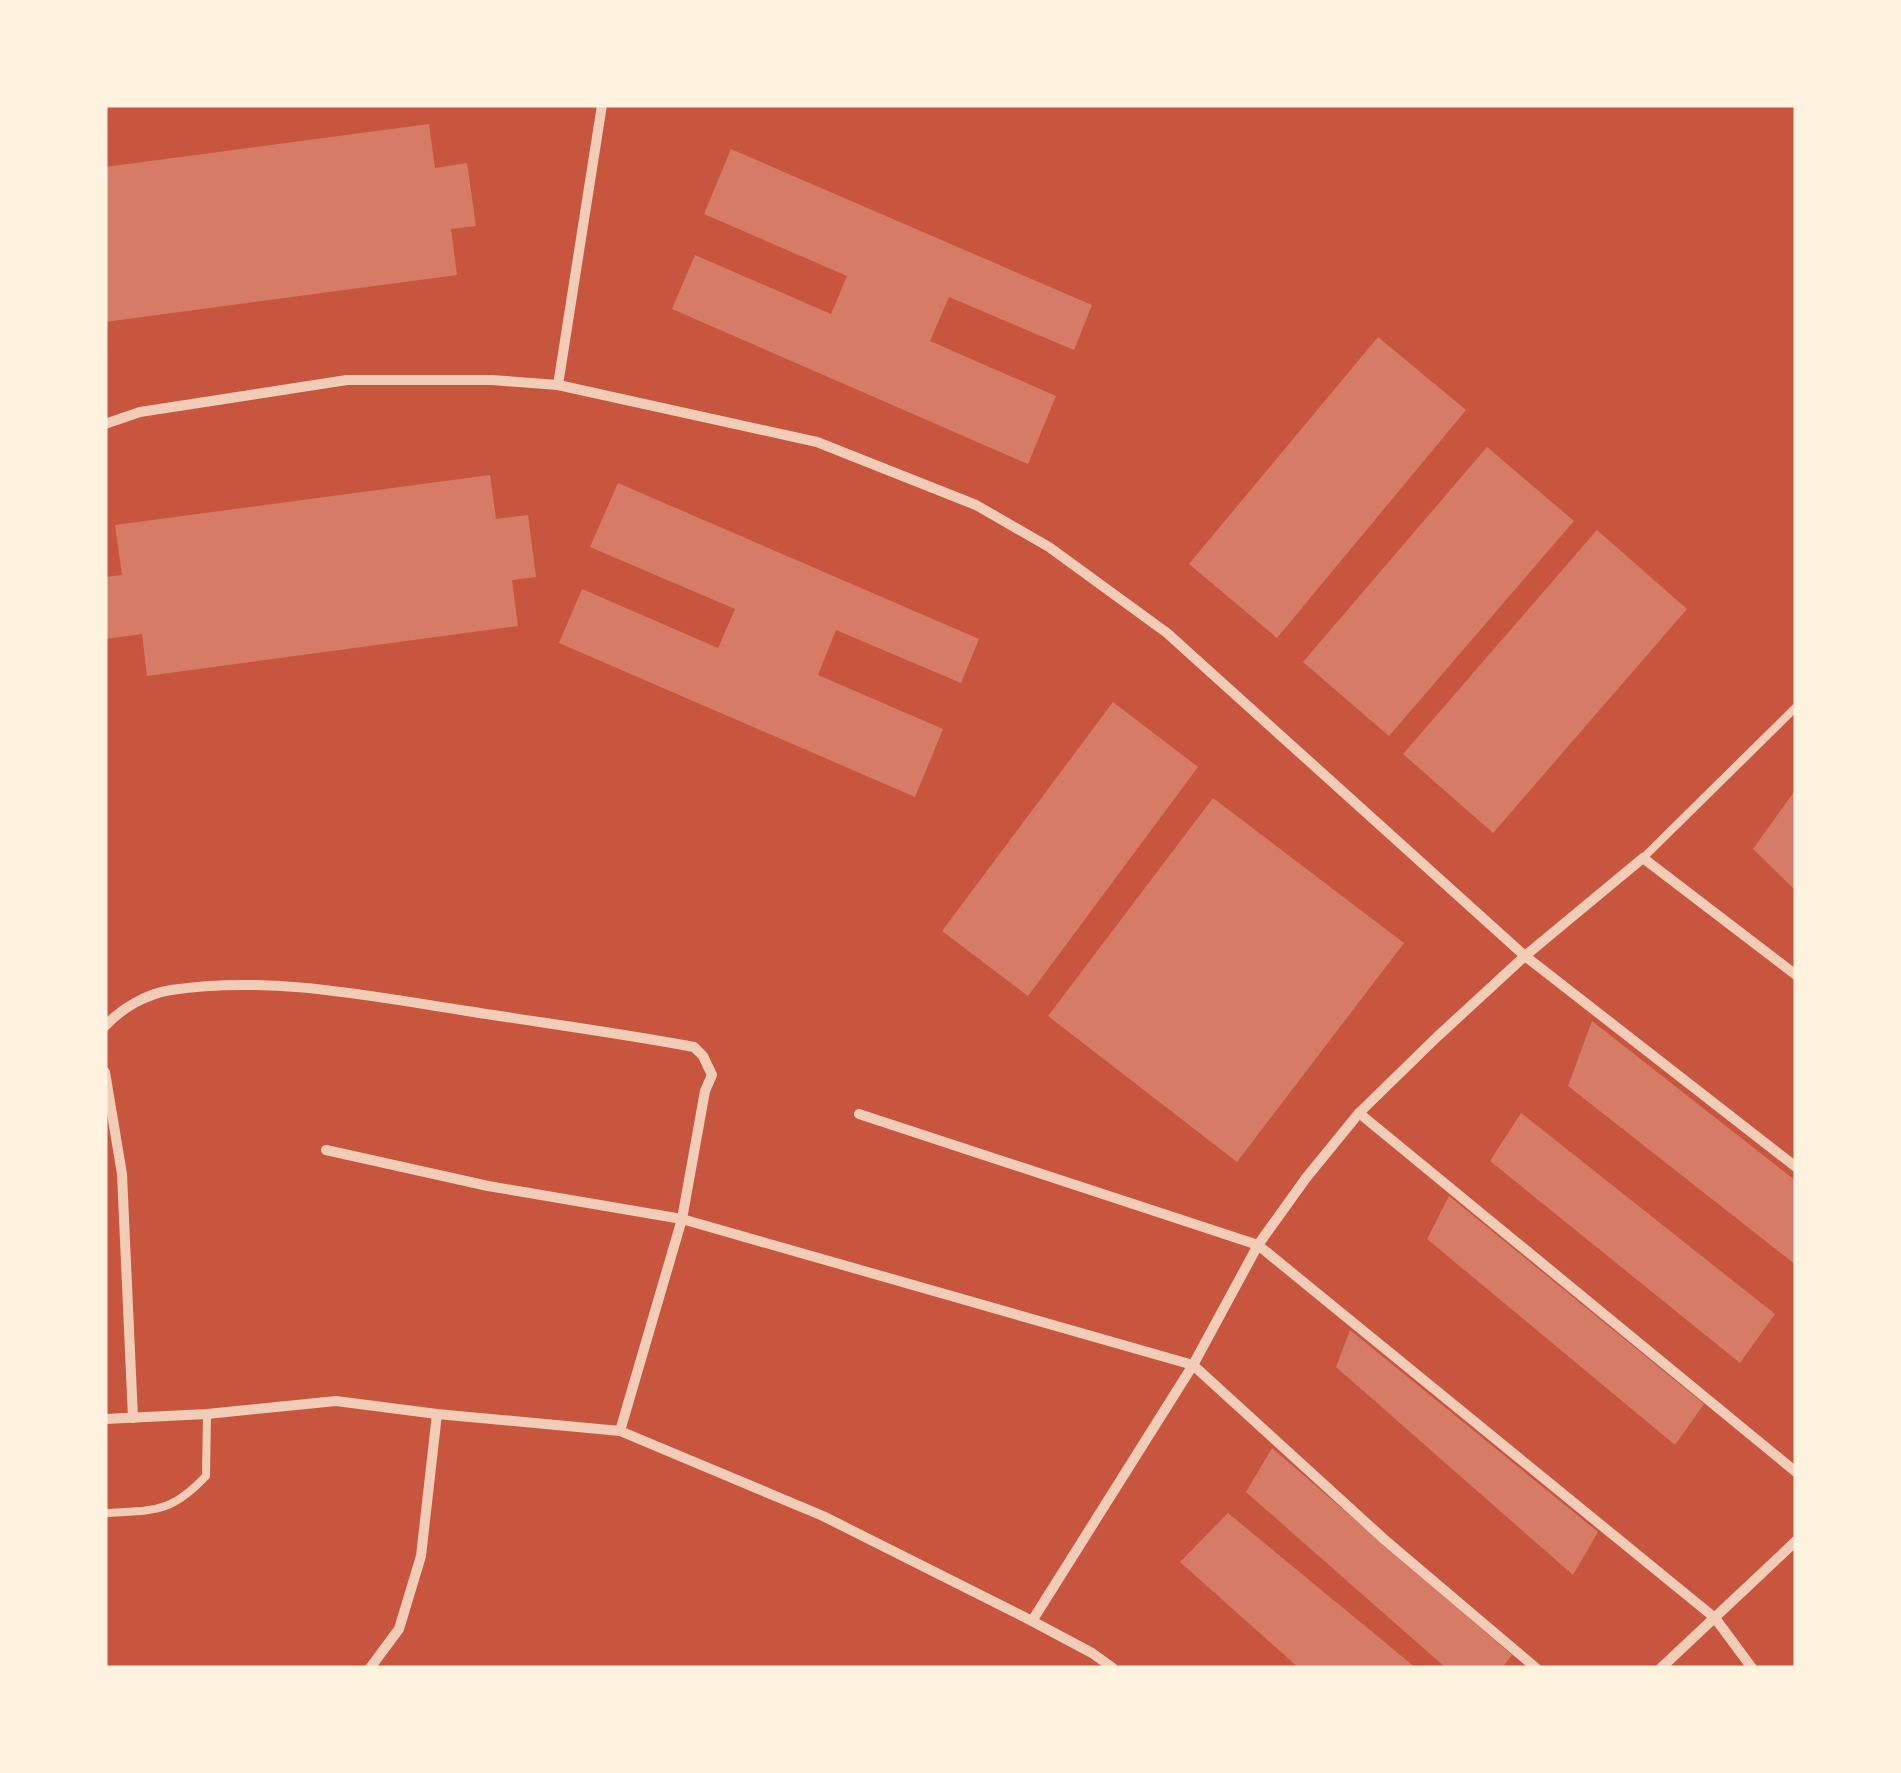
<svg xmlns="http://www.w3.org/2000/svg" width="1901" height="1773" viewBox="0 0 1901 1773" font-family="'Source Sans 3',sans-serif">
<style>
.building{fill:#d67c66}
.lines{fill:none;stroke-linecap:round;stroke-linejoin:round}
.service{stroke:#f1ccb7;stroke-width:8}
.minor{stroke:#f1ccb7;stroke-width:10}
</style>
<rect width="100%" height="100%" fill="#c8553d"/>
<g class="building">
<path d="M 429,124 L 435,168 L 467,163 L 476,226 L 451,229 L 457,275 L 105,322 L 105,167 Z"/>
<path d="M 731,149 L 1092,305 L 1074,350 L 949,297 L 930,341 L 1056,396 L 1028,464 L 672,309 L 695,255 L 831,314 L 847,276 L 704,214 Z"/>
<path d="M 1378,337 L 1466,410 L 1277,638 L 1189,564 Z"/>
<path d="M 1487,447 L 1574,521 L 1389,736 L 1303,662 Z"/>
<path d="M 490,475 L 496,519 L 528,515 L 536,577 L 512,580 L 518,626 L 147,676 L 142,634 L 105,639 L 105,577 L 122,575 L 115,525 Z"/>
<path d="M 618,483 L 979,639 L 961,683 L 836,630 L 818,675 L 943,729 L 915,797 L 559,643 L 582,589 L 718,648 L 735,609 L 590,547 Z"/>
<path d="M 1597,530 L 1687,609 L 1493,833 L 1403,754 Z"/>
<path d="M 1113,702 L 1198,767 L 1028,996 L 942,931 Z"/>
<path d="M 1796,789 L 1796,891 L 1753,849 Z"/>
<path d="M 1213,798 L 1404,943 L 1237,1162 L 1048,1016 Z"/>
<path d="M 1592,1021 L 1796,1181 L 1796,1265 L 1568,1086 Z"/>
<path d="M 1521,1113 L 1775,1314 L 1740,1363 L 1490,1161 Z"/>
<path d="M 1449,1196 L 1704,1404 L 1675,1445 L 1427,1239 Z"/>
<path d="M 1350,1330 L 1598,1532 L 1573,1575 L 1336,1367 Z"/>
<path d="M 1272,1448 L 1512,1655 L 1502,1668 L 1446,1668 L 1246,1492 Z"/>
<path d="M 1228,1513 L 1416,1668 L 1299,1668 L 1180,1562 Z"/>
</g>
<g class="lines">
<g class="service">
<path d="M 1643,858 L 1796,707"/>
<path d="M 105,1513 C 154,1510 170,1514 206,1476 L 207,1414"/>
</g>
<g class="minor">
<path d="M 558,385 L 602,105"/>
<path d="M 105,424 L 140,412 L 347,380 L 492,380 L 558,385 L 817,442 L 976,505 L 1049,547 L 1167,633 L 1525,956 L 1796,1167"/>
<path d="M 105,1026 C 122,1008 146,994 171,990 C 269,975 370,996 467,1011 C 543,1023 619,1033 694,1047 L 703,1056 L 712,1075 L 705,1091 L 682,1219 L 620,1431"/>
<path d="M 105,1072 L 122,1174 L 133,1418"/>
<path d="M 1359,1113 L 1796,1472"/>
<path d="M 859,1114 L 1258,1245 L 1715,1618 L 1752,1668"/>
<path d="M 326,1150 L 488,1186 L 682,1219 L 1193,1365 L 1385,1540 L 1536,1668"/>
<path d="M 105,1419 L 207,1414 L 336,1401 L 437,1414 L 620,1431 L 823,1516 L 1032,1621 L 1092,1653 L 1113,1668"/>
<path d="M 1032,1621 L 1193,1365 L 1258,1245 L 1306,1178 L 1359,1113 L 1438,1036 L 1525,956 L 1643,858 L 1796,975"/>
<path d="M 370,1668 L 399,1629 L 421,1556 L 437,1414"/>
<path d="M 1661,1668 L 1796,1541"/>
</g>
</g>
<rect width="1901" height="1773" fill="none" stroke="#fff3e0" stroke-width="215"/>
</svg>
